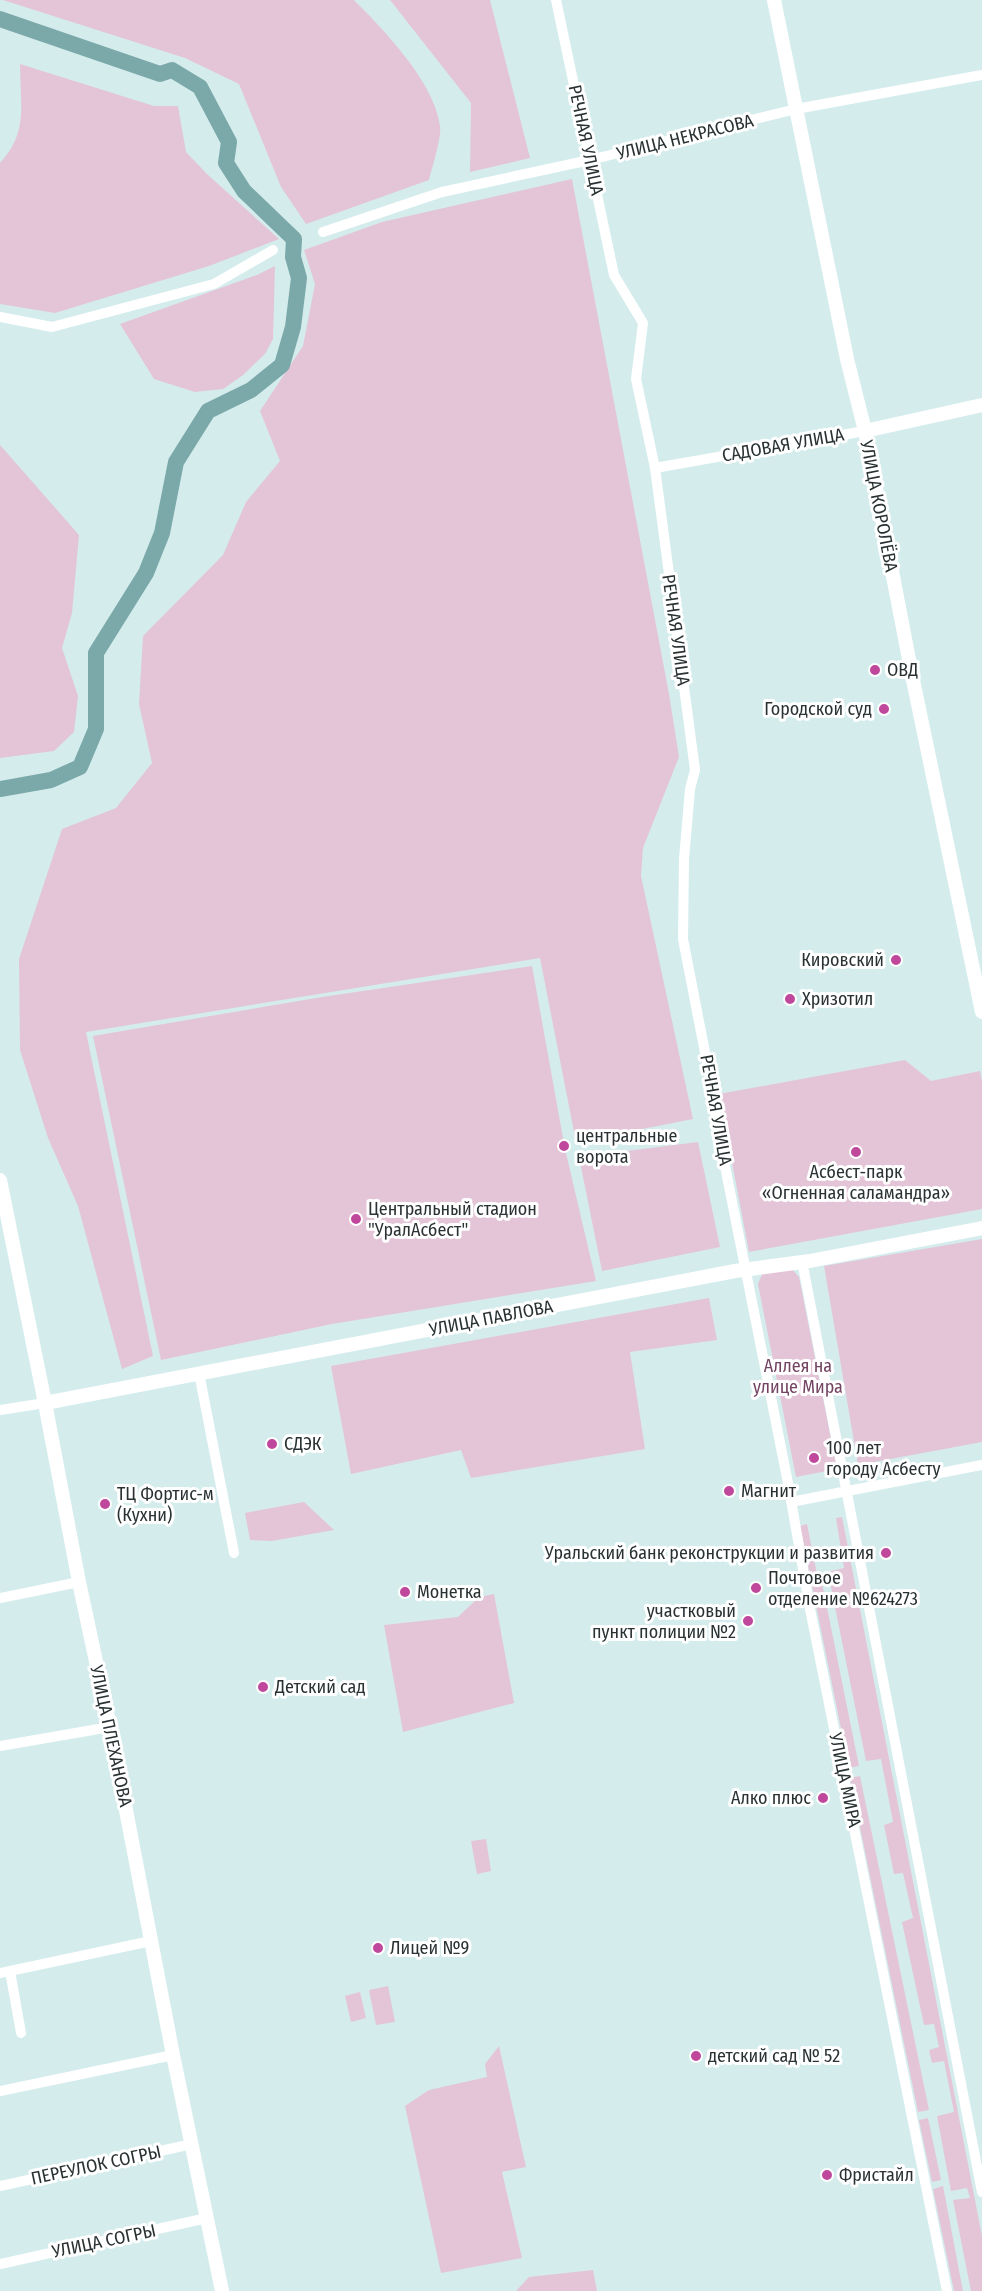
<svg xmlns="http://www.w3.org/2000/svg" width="982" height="2291" viewBox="0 0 982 2291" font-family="'Fira Sans Condensed',sans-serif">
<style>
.green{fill:#e3c5d7}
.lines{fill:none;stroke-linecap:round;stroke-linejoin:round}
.river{stroke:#7ba8a9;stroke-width:16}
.street{stroke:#fff;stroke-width:10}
.secondary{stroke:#fff;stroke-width:14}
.poi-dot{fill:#c0489c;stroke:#fff;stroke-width:2}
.labels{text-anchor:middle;stroke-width:6;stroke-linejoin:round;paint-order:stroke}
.street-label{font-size:18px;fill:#293132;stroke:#fff}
.poi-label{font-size:18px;fill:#293132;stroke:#fff;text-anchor:start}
.park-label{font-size:18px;fill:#744463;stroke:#fff}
</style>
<rect width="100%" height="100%" fill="#d5eced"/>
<g class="green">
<path d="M 3,0 L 354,0 C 384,30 435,83 440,126 C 442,136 432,168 429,180 L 306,224 L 281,187 L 239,84 L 185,58 Z"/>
<path d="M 390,0 L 490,0 L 530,158 L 470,172 L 471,103 Z"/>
<path d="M 20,64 L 154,106 L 178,106 L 186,152 L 207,174 L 279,239 L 209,266 L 55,313 L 0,304 L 0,163 C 29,132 20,103 20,64 Z"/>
<path d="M 572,179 L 669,694 L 679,757 L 643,848 L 641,876 L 693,1119 L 576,1142 L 540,958 L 86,1032 L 153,1356 L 122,1369 L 78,1206 L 48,1138 L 20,1050 L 19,959 L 62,829 L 116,808 L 152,763 L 139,704 L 143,636 L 223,555 L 246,502 L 280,461 L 260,411 L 303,346 L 315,284 L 304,250 L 382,222 Z"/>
<path d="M 275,266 L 273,339 L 265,354 L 243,375 L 223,389 L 195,392 L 154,379 L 120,324 L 257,275 Z"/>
<path d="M 0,445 L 79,535 L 72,613 L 62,648 L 78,696 L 74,732 L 54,751 L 0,758 Z"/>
<path d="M 532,966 L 565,1149 L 596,1281 L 332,1324 L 161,1360 L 93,1036 L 322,997 Z"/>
<path d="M 905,1060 L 931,1081 L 980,1071 L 982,1081 L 982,1209 L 749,1252 L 719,1094 Z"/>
<path d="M 698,1142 L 720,1247 L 602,1271 L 579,1157 Z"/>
<path d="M 982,1239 L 982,1442 L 858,1465 L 824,1266 Z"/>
<path d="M 789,1266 L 799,1277 L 837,1469 L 796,1477 L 758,1284 L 763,1272 Z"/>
<path d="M 709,1298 L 717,1340 L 630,1352 L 645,1449 L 471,1478 L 461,1450 L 351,1474 L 331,1366 Z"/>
<path d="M 304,1502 L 334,1530 L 272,1541 L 250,1540 L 245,1513 Z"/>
<path d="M 842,1517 L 982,2236 L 982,2291 L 971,2291 L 953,2200 L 970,2198 L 967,2188 L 951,2191 L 937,2116 L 954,2112 L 944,2061 L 932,2063 L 929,2050 L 939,2047 L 934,2024 L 924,2025 L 902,1922 L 913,1918 L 903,1873 L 894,1874 L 884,1825 L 893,1822 L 881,1759 L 866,1761 L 828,1572 L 844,1568 L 836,1518 Z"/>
<path d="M 807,1524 L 817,1574 L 820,1573 L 859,1766 L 849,1768 L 800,1526 Z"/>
<path d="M 494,1594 L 514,1703 L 403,1732 L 384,1625 L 458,1617 L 479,1597 Z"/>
<path d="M 860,1776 L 929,2110 L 918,2112 L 850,1778 Z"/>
<path d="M 486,1839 L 491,1871 L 477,1874 L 471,1841 Z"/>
<path d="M 388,1986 L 395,2022 L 376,2025 L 369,1990 Z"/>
<path d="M 360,1992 L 366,2018 L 351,2022 L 345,1996 Z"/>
<path d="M 499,2046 L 526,2167 L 502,2172 L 522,2258 L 441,2273 L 405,2106 L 429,2090 L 487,2077 L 485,2064 Z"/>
<path d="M 928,2118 L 941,2180 L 932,2182 L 919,2120 Z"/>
<path d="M 943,2186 L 963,2291 L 954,2291 L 933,2189 Z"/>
<path d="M 593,2270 L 597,2291 L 516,2291 L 529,2277 Z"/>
</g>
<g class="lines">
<path class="river" d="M 0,19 L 160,74 L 172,70 L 200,87 L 229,142 L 226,163 L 244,191 L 294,239 L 293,257 L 299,278 L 293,327 L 282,365 L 251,390 L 208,411 L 176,462 L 162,533 L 146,573 L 96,653 L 96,729 L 80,767 L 51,780 L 0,789"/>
<g class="street">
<path d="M 556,0 L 614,275 L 643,323 L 636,379 L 655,468 L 695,770 L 690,789 L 684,859 L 683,939 L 708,1068 L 718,1131 L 788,1483 L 810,1609 L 947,2291"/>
<path d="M 323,232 L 442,192 L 590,160 L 796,109 L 982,75"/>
<path d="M 0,317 L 52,327 L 214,284 L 273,250"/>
<path d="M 655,468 L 865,431"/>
<path d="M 802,1261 L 982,2192"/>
<path d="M 199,1373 L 234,1553"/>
<path d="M 0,1410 L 45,1403"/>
<path d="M 791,1502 L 982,1465"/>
<path d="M 0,1598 L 79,1582"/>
<path d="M 0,1746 L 110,1727"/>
<path d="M 10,1971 L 21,2033"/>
<path d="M 0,1973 L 151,1941"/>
<path d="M 0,2091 L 173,2055"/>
<path d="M 0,2186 L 192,2144"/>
<path d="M 0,2264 L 207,2218"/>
</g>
<g class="secondary">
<path d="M 774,0 L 847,359 L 865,431 L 913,680 L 982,1012"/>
<path d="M 865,431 L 982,405"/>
<path d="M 0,1180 L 45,1403 L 79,1582 L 110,1727 L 173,2055 L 222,2291"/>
<path d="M 45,1403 L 735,1271 L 810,1261 L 982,1228"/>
</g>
</g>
<g class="poi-dot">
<circle cx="875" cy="670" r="6"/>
<circle cx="884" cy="709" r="6"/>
<circle cx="896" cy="960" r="6"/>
<circle cx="790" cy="999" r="6"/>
<circle cx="564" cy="1146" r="6"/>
<circle cx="856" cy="1152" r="6"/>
<circle cx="356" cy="1219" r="6"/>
<circle cx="272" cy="1444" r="6"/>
<circle cx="814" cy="1458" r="6"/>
<circle cx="729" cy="1491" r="6"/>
<circle cx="105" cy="1504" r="6"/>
<circle cx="886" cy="1553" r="6"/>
<circle cx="756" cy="1588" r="6"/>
<circle cx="405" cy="1592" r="6"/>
<circle cx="748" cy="1621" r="6"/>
<circle cx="263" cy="1687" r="6"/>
<circle cx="823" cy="1798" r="6"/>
<circle cx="378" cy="1948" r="6"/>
<circle cx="696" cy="2056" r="6"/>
<circle cx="827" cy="2175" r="6"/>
</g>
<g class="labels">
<g class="street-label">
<text transform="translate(685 137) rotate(-14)" y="6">УЛИЦА НЕКРАСОВА</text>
<text transform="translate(586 140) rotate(78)" y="6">РЕЧНАЯ УЛИЦА</text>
<text transform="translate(783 445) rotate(-10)" y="6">САДОВАЯ УЛИЦА</text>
<text transform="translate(879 506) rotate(79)" y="6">УЛИЦА КОРОЛЁВА</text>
<text transform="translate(676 630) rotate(82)" y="6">РЕЧНАЯ УЛИЦА</text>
<text transform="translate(716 1110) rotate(80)" y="6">РЕЧНАЯ УЛИЦА</text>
<text transform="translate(491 1318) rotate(-11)" y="6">УЛИЦА ПАВЛОВА</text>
<text transform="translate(111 1736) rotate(78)" y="6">УЛИЦА ПЛЕХАНОВА</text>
<text transform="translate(845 1780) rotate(78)" y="6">УЛИЦА МИРА</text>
<text transform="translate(96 2165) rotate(-12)" y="6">ПЕРЕУЛОК СОГРЫ</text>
<text transform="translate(104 2241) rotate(-12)" y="6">УЛИЦА СОГРЫ</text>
</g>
<g class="poi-label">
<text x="887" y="676">ОВД</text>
<text x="872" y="715" text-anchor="end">Городской суд</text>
<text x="884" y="966" text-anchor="end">Кировский</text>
<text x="802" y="1005">Хризотил</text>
<text x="576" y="1142">центральные<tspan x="576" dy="21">ворота</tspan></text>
<text x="856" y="1178" text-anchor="middle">Асбест-парк<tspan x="856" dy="21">«Огненная саламандра»</tspan></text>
<text x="368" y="1215">Центральный стадион<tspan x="368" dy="21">"УралАсбест"</tspan></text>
<text x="284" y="1450">СДЭК</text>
<text x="826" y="1454">100 лет<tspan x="826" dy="21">городу Асбесту</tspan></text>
<text x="741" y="1497">Магнит</text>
<text x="117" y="1500">ТЦ Фортис-м<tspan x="117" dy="21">(Кухни)</tspan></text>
<text x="874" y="1559" text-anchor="end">Уральский банк реконструкции и развития</text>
<text x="768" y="1584">Почтовое<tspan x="768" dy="21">отделение №624273</tspan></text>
<text x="417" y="1598">Монетка</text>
<text x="736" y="1617" text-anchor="end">участковый<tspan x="736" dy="21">пункт полиции №2</tspan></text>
<text x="275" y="1693">Детский сад</text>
<text x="811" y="1804" text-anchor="end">Алко плюс</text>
<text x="390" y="1954">Лицей №9</text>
<text x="708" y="2062">детский сад № 52</text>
<text x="839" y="2181">Фристайл</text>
</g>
<g class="park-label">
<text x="798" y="1372">Аллея на<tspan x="798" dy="21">улице Мира</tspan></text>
</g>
</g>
</svg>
